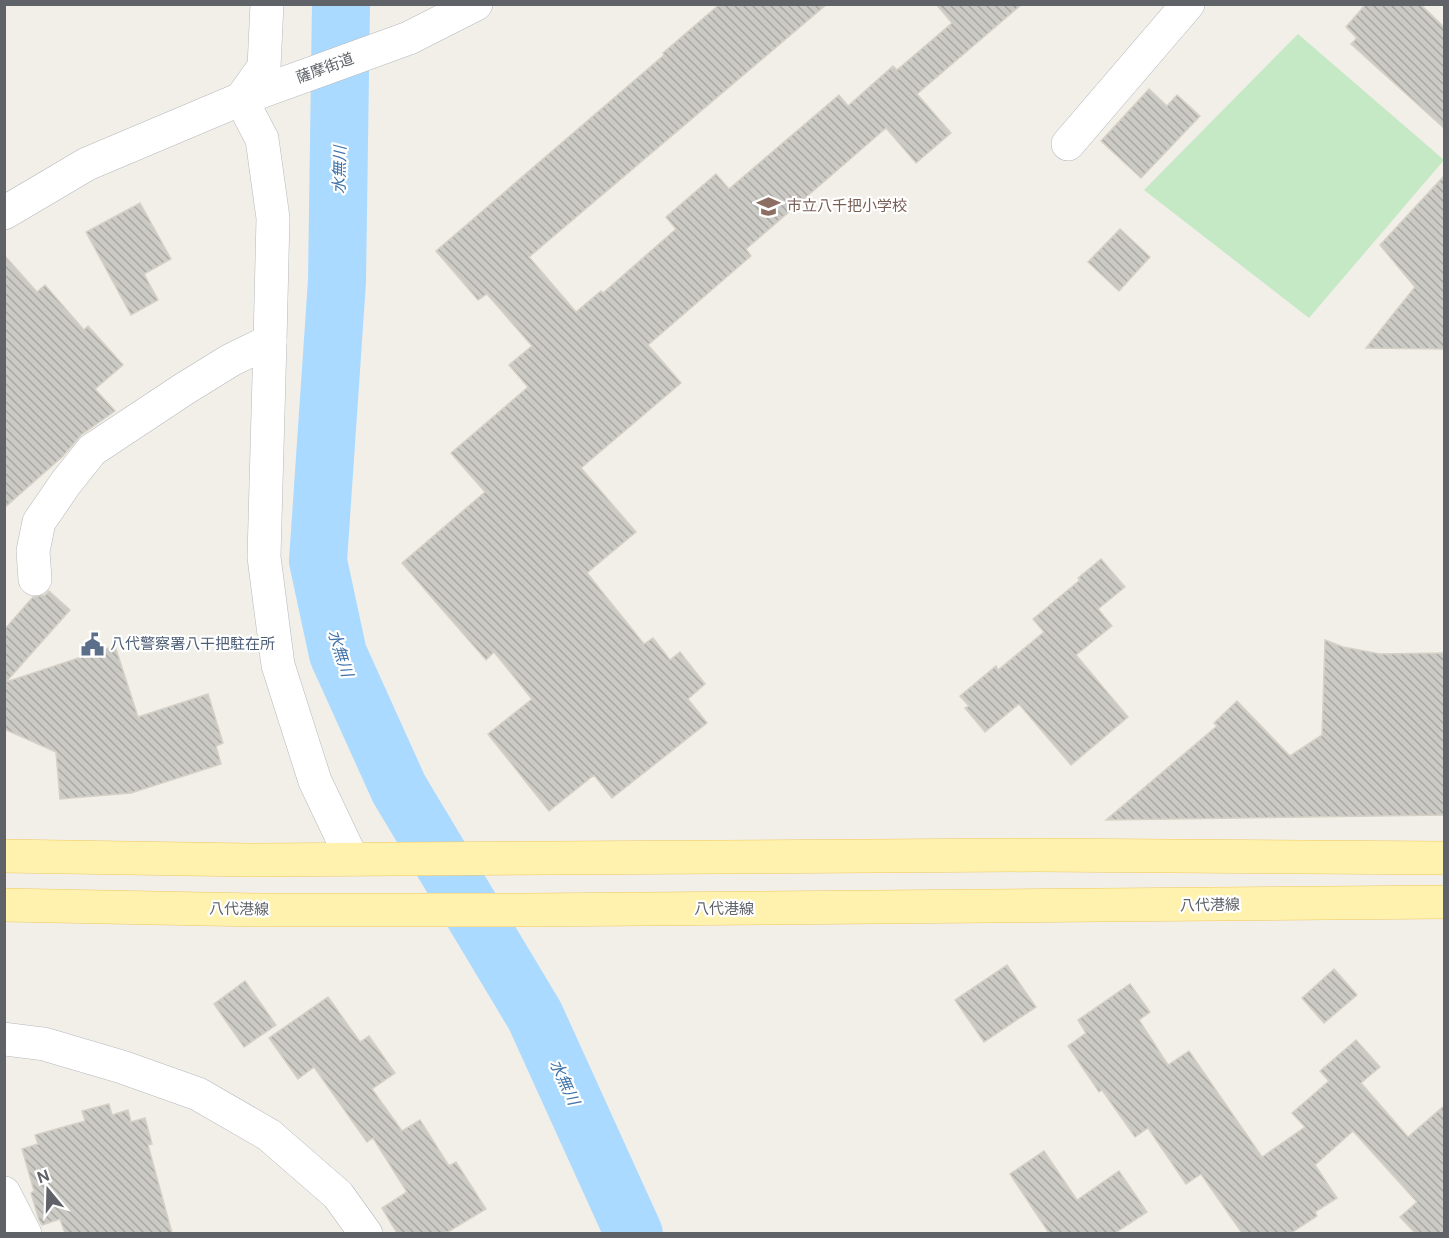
<svg xmlns="http://www.w3.org/2000/svg" width="1449" height="1238" viewBox="0 0 1449 1238" font-family="'DM Sans','Noto Sans JP',sans-serif">
<style>
.grass{fill:#c5e8c5}
.lines{fill:none;stroke-linecap:round;stroke-linejoin:round}
.river{stroke:#aadaff;stroke-width:58}
.building{fill:url(#building-back-hatch);stroke:#d6d1c6;stroke-width:1.5}
.minor-casing{stroke:#b5b8bc;stroke-width:34}
.major-casing{stroke:#f2c960;stroke-width:34}
.minor{stroke:#fff;stroke-width:33}
.major{stroke:#fff2af;stroke-width:33}
.labels{text-anchor:middle;stroke-width:4.5;stroke-linejoin:round;paint-order:stroke}
.street-label{font-size:15px;fill:#5f6368;stroke:#fff}
.education-label{font-size:15px;fill:#785e54;stroke:#fff;text-anchor:start}
.service-label{font-size:15px;fill:#4e5e75;stroke:#fff;text-anchor:start}
.water-label{font-size:16px;font-style:italic;fill:#4174aa;stroke:#fff}
</style>
<defs>
<pattern id="building-back-hatch" width="6" height="6" patternUnits="userSpaceOnUse" patternTransform="scale(1.5)"><rect width="6" height="6" fill="#cccac5"/><path d="M-1 5l2 2M0 0l6 6M5-1l2 2" fill="none" stroke="#a9a8a4"/></pattern>
</defs>
<rect width="100%" height="100%" fill="#f1efe8"/>
<path class="grass" d="M 1298,34 L 1444,160 L 1309,318 L 1144,190 Z"/>
<g class="lines">
<path class="river" d="M 341,4 L 337,281 L 318,561 L 338,654 L 399,789 L 535,1016 L 634,1234"/>
</g>
<g class="building">
<path d="M 720,4 L 827,4 L 529,257 L 576,312 L 601,291 L 603,293 L 676,229 L 666,217 L 716,174 L 729,189 L 839,95 L 848,106 L 893,66 L 897,70 L 952,23 L 936,4 L 1022,4 L 917,94 L 951,133 L 916,163 L 886,128 L 746,249 L 751,256 L 648,345 L 681,383 L 581,468 L 636,532 L 587,573 L 644,644 L 653,638 L 670,660 L 680,652 L 705,684 L 688,699 L 707,723 L 612,798 L 594,775 L 549,811 L 488,734 L 532,699 L 494,652 L 486,660 L 402,563 L 485,492 L 451,453 L 528,387 L 509,365 L 532,346 L 487,294 L 478,300 L 436,251 L 664,55 L 663,53 Z"/>
<path d="M 1366,4 L 1420,4 L 1444,27 L 1444,128 L 1351,44 L 1357,38 L 1346,27 Z"/>
<path d="M 1149,89 L 1167,106 L 1177,95 L 1200,116 L 1141,178 L 1101,141 Z"/>
<path d="M 1444,176 L 1444,349 L 1366,348 L 1415,287 L 1380,245 Z"/>
<path d="M 140,203 L 171,259 L 144,274 L 158,300 L 131,315 L 86,232 Z"/>
<path d="M 1120,229 L 1150,257 L 1119,291 L 1088,262 Z"/>
<path d="M 4,255 L 37,292 L 45,285 L 84,330 L 88,326 L 123,365 L 95,389 L 115,411 L 81,435 L 63,456 L 4,508 Z"/>
<path d="M 1101,559 L 1125,587 L 1098,609 L 1112,626 L 1076,655 L 1128,717 L 1071,765 L 1019,704 L 985,732 L 965,708 L 969,706 L 960,696 L 996,666 L 998,670 L 1044,632 L 1033,619 L 1080,580 L 1078,578 Z"/>
<path d="M 49,591 L 70,610 L 6,682 L 115,646 L 138,717 L 208,694 L 223,743 L 216,746 L 221,764 L 131,793 L 60,799 L 56,752 L 4,729 L 4,630 L 33,597 L 45,595 Z"/>
<path d="M 1325,640 L 1343,647 L 1380,654 L 1444,653 L 1444,815 L 1106,820 L 1217,726 L 1214,723 L 1237,701 L 1290,756 L 1322,735 Z"/>
<path d="M 1007,965 L 1036,1007 L 984,1042 L 955,1000 Z"/>
<path d="M 1334,969 L 1357,995 L 1324,1023 L 1302,998 Z"/>
<path d="M 245,981 L 276,1025 L 244,1047 L 214,1004 Z"/>
<path d="M 1130,984 L 1150,1012 L 1139,1020 L 1168,1065 L 1189,1051 L 1262,1157 L 1305,1127 L 1292,1113 L 1329,1081 L 1320,1071 L 1356,1040 L 1380,1067 L 1361,1083 L 1408,1137 L 1444,1106 L 1444,1233 L 1415,1233 L 1400,1217 L 1417,1202 L 1353,1131 L 1315,1165 L 1337,1198 L 1315,1212 L 1317,1216 L 1291,1233 L 1242,1233 L 1201,1174 L 1186,1184 L 1148,1128 L 1135,1137 L 1102,1090 L 1099,1092 L 1068,1046 L 1086,1033 L 1078,1020 Z"/>
<path d="M 328,997 L 360,1042 L 369,1036 L 395,1073 L 372,1089 L 402,1131 L 420,1120 L 449,1166 L 456,1162 L 486,1209 L 446,1233 L 397,1233 L 382,1208 L 407,1192 L 373,1138 L 367,1142 L 314,1067 L 298,1079 L 269,1038 Z"/>
<path d="M 109,1104 L 112,1115 L 128,1110 L 131,1122 L 145,1118 L 152,1144 L 148,1145 L 172,1233 L 65,1233 L 60,1219 L 42,1225 L 39,1220 L 31,1193 L 34,1191 L 22,1149 L 38,1144 L 35,1135 L 85,1121 L 82,1111 Z"/>
<path d="M 1044,1151 L 1077,1200 L 1119,1171 L 1147,1212 L 1115,1233 L 1049,1233 L 1010,1174 Z"/>
</g>
<g class="lines">
<defs>
<g id="minor">
<path d="M 241,99 L 262,139 L 273,218 L 270,341"/>
<path d="M 241,99 L 264,67 L 267,4"/>
<path d="M 1068,144 L 1188,4"/>
<path d="M 4,213 L 87,164 L 241,99 L 409,38 L 476,4"/>
<path d="M 35,579 L 33,551 L 39,522 L 65,484 L 92,450 L 184,389 L 231,360 L 270,341 L 264,557 L 278,665 L 315,781 L 352,859"/>
<path d="M 4,1039 L 44,1044 L 122,1067 L 198,1094 L 269,1135 L 338,1195 L 366,1234"/>
<path d="M 4,1193 L 25,1234"/>
</g>
<g id="major">
<path d="M 4,856 L 250,860 L 1037,855 L 1444,858"/>
<path d="M 4,905 L 262,910 L 526,910 L 1444,902"/>
</g>
</defs>
<use href="#minor" class="minor-casing"/>
<use href="#major" class="major-casing"/>
<use href="#minor" class="minor"/>
<use href="#major" class="major"/>
</g>
<defs>
<symbol id="school-bare" viewBox="-9 -9 18 18"><path d="M0-5L7-2L0 1L-7-2ZM-4 1L0 2.5L4 1V4Q0 6-4 4Z" fill="#8d6e63" stroke="#fff" stroke-width="2.5" paint-order="stroke"/></symbol>
<symbol id="civic-bare" viewBox="-9 -9 18 18"><path d="M-.6-6.5H3V-4.5H.6V-3L4-1V1h2V6H-6V1h2V-1L-.6-3ZM-1.2 2.5V6h2.4V2.5Z" fill="#5c6f8a" stroke="#fff" stroke-width="2.5" paint-order="stroke"/></symbol>
</defs>
<g fill-rule="evenodd">
<use href="#school-bare" x="752" y="190" width="33" height="33"/>
<use href="#civic-bare" x="76" y="628" width="33" height="33"/>
</g>
<g class="labels">
<g class="street-label">
<text transform="translate(325 68) rotate(-20)" y="5">薩摩街道</text>
<text transform="translate(1210 905) rotate(-1)" y="5">八代港線</text>
<text transform="translate(239 909) rotate(1)" y="5">八代港線</text>
<text x="724" y="914">八代港線</text>
</g>
<g class="education-label">
<text x="787" y="211">市立八千把小学校</text>
</g>
<g class="service-label">
<text x="110" y="649">八代警察署八干把駐在所</text>
</g>
<g class="water-label">
<text transform="translate(339 170) rotate(-89)" y="6">水無川</text>
<text transform="translate(341 653) rotate(72)" y="6">水無川</text>
<text transform="translate(565 1082) rotate(65)" y="6">水無川</text>
</g>
</g>
<rect width="1449" height="1238" fill="none" stroke="#5f6368" stroke-width="12"/>
<g transform="translate(48 1190) rotate(341)" stroke="#ffffff" stroke-width="4.5" paint-order="stroke">
<path d="M0-4.5L10 22L0 15L-10 22Z" fill="#5f6368"/>
<text y="-9" font-size="16" font-weight="bold" text-anchor="middle" fill="#5f6368">N</text>
</g>
</svg>
